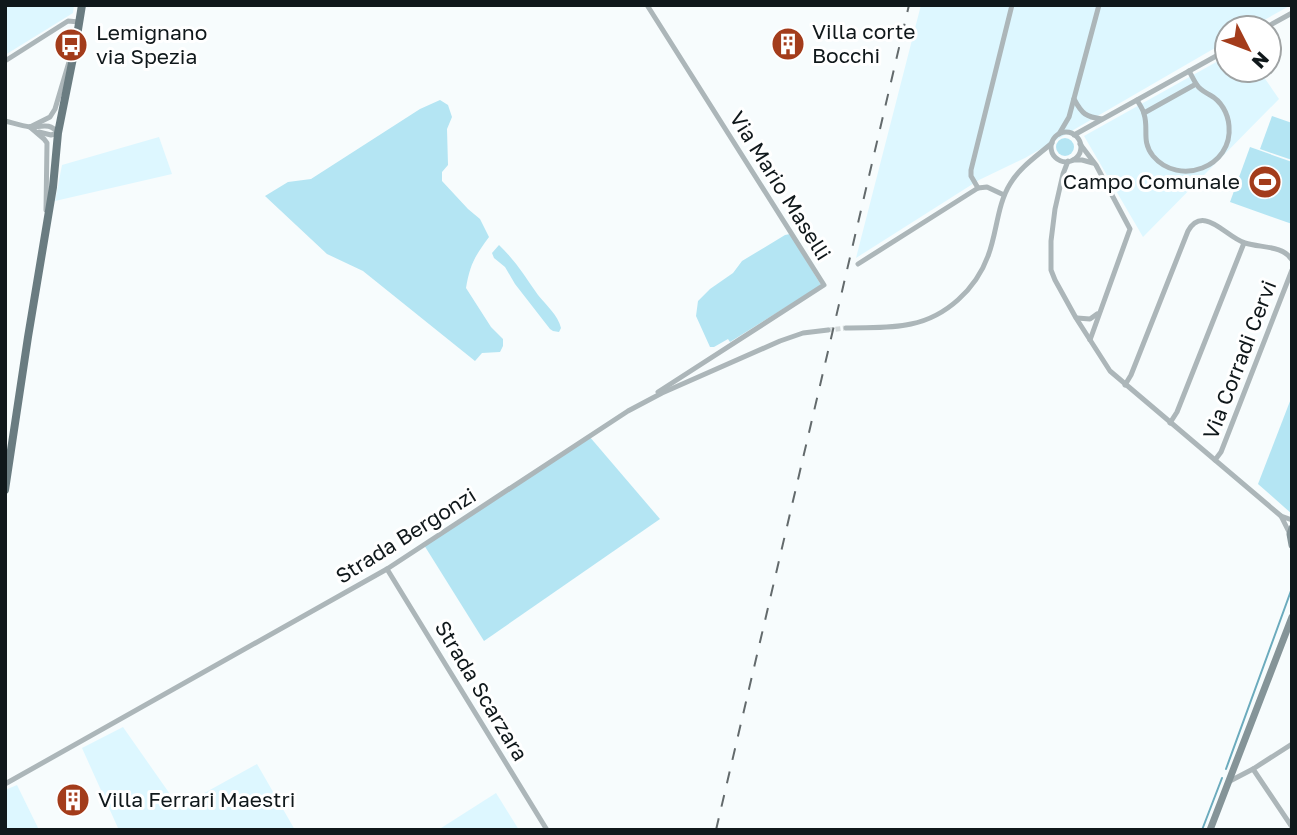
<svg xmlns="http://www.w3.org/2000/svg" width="1297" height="835" viewBox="0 0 1297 835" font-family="'Golos Text',sans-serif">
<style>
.built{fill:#ddf7ff}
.green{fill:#b4e5f3}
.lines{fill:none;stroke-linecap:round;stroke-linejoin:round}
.stream{stroke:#6babbd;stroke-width:2}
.street-tunnel{stroke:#d4dadb;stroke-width:5;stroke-dasharray:5 2.5;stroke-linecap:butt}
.street{stroke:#acb6b9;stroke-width:5}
.secondary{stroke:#859498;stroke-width:7}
.primary{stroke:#6a7c81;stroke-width:8}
.rail{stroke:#636a6c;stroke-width:2;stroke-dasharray:12 12;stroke-linecap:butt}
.labels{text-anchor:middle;stroke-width:6;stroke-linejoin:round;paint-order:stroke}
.poi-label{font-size:21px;fill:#10181b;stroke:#fff;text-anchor:start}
.street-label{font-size:21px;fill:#10181b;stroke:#fff}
</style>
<rect width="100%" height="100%" fill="#f7fcfd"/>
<g class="built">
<path d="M 5,5 L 74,5 L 73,13 L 5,55 Z"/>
<path d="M 921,5 L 1291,5 L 1250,28 L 1227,28 L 1227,41 L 1025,158 L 979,180 L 856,258 Z"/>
<path d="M 1227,56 L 1227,70 L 1259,70 L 1279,99 L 1143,237 L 1084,136 Z"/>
<path d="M 159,137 L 172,174 L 55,201 L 62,165 Z"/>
<path d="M 123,727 L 179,807 L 257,764 L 295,830 L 115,830 L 118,828 L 82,748 Z"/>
<path d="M 17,785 L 39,830 L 5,830 L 5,790 Z"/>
<path d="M 496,793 L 519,830 L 438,830 Z"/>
</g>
<g class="green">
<path d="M 440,100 L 448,105 L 452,117 L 447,129 L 448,165 L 442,172 L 442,181 L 468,209 L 480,219 L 489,237 C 475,256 470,264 466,288 L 491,327 L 503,339 L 503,346 L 500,352 L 482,353 L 475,361 L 363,271 L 327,254 L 265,196 L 288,182 L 311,179 L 420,109 Z"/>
<path d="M 1272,116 L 1292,123 L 1292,160 L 1260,149 Z"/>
<circle cx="1065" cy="147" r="9"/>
<path d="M 1250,147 L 1292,162 L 1292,224 L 1230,202 Z"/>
<path d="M 790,234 L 821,285 L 730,342 L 728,339 L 714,347 L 710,347 L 696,316 L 698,301 L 710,289 L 733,273 L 742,261 L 785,235 Z"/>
<path d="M 499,245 C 515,260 526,278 538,295 C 546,305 558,315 561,328 L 559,332 L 553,331 L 550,329 L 515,284 L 505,267 L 494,258 L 492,253 Z"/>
<path d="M 1292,396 L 1292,514 L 1258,484 Z"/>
<path d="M 589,436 L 660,519 L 484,641 L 424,545 Z"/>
</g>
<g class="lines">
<g class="stream">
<path d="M 1226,769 L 1292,588"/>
<path d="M 1202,830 L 1222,778"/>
</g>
<path class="street-tunnel" d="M 828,330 L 846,328"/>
<g class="street">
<path d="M 647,5 L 824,285 L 658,392"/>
<path d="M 1265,28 L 1292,13"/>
<path d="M 5,61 L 68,21 L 79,22"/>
<path d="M 1074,99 C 1082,114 1086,117 1102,119"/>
<path d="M 1137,100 C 1139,104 1143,109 1144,114 C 1149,129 1141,141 1153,156 C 1179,187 1233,167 1229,126 C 1228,113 1221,101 1210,95 C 1205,92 1200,90 1197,85 C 1194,81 1192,76 1189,71"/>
<path d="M 1144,113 L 1196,84"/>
<path d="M 5,121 C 13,123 22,126 30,127 C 41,127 50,122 58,133"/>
<path d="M 30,127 L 44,139 L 47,143 L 46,210"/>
<path d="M 30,127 L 50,117 L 55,109 L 69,62"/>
<path d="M 39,132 L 51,135 L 58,133"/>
<circle cx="1066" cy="147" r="15"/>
<path d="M 1059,134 L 1069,117 L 1099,5"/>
<path d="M 1074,135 L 1227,50"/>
<path d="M 1080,144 L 1096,165 L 1130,229 L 1090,340"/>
<path d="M 1073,160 L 1082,160 L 1093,163"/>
<path d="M 1068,161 L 1063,174 L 1055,209 L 1051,241 L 1051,270 L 1055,280 L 1076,318 L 1110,371 L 1281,516"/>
<path d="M 978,188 L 971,176 L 971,170 L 1012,5"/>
<path d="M 858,264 L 978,188 L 987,187 L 1004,195"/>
<path d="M 1077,318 L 1090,319 L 1097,314"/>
<path d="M 846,328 C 868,327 890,329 911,324 C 946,317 976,289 988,256 C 997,233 997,205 1010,184 C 1020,167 1037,156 1052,143"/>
<path d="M 1125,385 L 1131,375 L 1188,231 C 1192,224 1197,219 1206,221 C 1218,223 1232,239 1245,243 C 1261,248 1283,245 1292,260"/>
<path d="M 1170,423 L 1177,412 L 1244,243"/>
<path d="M 1215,460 L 1221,452 L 1292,270"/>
<path d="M 1290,534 L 1281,516 L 1292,520"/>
<path d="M 387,569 L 547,830"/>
<path d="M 1253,769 L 1292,827"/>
<path d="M 1230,781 L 1253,769 L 1292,744"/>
<path d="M 5,784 L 387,569 L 628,411 L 662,393 L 780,341 L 803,333 L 828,330"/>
</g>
<g class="secondary">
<path d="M 1292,528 L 1290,534 L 1292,545"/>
<path d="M 1210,830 L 1292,617"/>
</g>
<path class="primary" d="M 5,490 L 28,337 L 53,187 L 58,133 L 75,48 L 82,5"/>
<path class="rail" d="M 716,830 L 909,5"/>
</g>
<defs>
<symbol id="building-disc" viewBox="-11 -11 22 22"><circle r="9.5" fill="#a33c1b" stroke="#fff"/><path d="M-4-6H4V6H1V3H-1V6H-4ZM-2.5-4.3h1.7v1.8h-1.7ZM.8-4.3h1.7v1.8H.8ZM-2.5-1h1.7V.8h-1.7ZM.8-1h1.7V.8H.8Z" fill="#fff"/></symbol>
<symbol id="bus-disc" viewBox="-11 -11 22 22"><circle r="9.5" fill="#a33c1b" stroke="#fff"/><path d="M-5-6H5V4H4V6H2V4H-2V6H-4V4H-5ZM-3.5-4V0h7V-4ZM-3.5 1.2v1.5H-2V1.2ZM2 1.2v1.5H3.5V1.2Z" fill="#fff"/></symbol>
<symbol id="stadium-disc" viewBox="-11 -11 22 22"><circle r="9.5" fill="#a33c1b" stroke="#fff"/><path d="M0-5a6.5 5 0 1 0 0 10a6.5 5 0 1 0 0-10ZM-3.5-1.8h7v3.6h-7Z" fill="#fff"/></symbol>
</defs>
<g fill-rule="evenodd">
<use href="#building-disc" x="769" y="25" width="38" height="38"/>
<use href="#bus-disc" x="52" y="26" width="38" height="38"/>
<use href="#stadium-disc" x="1246" y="163" width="38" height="38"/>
<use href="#building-disc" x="54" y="781" width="38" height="38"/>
</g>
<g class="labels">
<g class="poi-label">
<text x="812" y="39">Villa corte<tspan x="812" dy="24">Bocchi</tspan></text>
<text x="96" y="40">Lemignano<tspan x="96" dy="24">via Spezia</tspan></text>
<text x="1240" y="189" text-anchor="end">Campo Comunale</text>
<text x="98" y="807">Villa Ferrari Maestri</text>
</g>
<g class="street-label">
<text transform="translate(780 186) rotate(58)" y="7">Via Mario Maselli</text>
<text transform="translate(1240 360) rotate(-69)" y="7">Via Corradi Cervi</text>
<text transform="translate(406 536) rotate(-32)" y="7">Strada Bergonzi</text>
<text transform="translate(481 691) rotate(59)" y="7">Strada Scarzara</text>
</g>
</g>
<rect width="1297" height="835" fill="none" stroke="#10181b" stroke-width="14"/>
<g transform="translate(1248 49) rotate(132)"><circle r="33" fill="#ffffff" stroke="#9fa3a4" stroke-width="2"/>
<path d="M0-5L12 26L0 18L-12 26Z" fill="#a33c1b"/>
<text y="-10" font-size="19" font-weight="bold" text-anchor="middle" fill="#10181b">N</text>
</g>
</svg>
